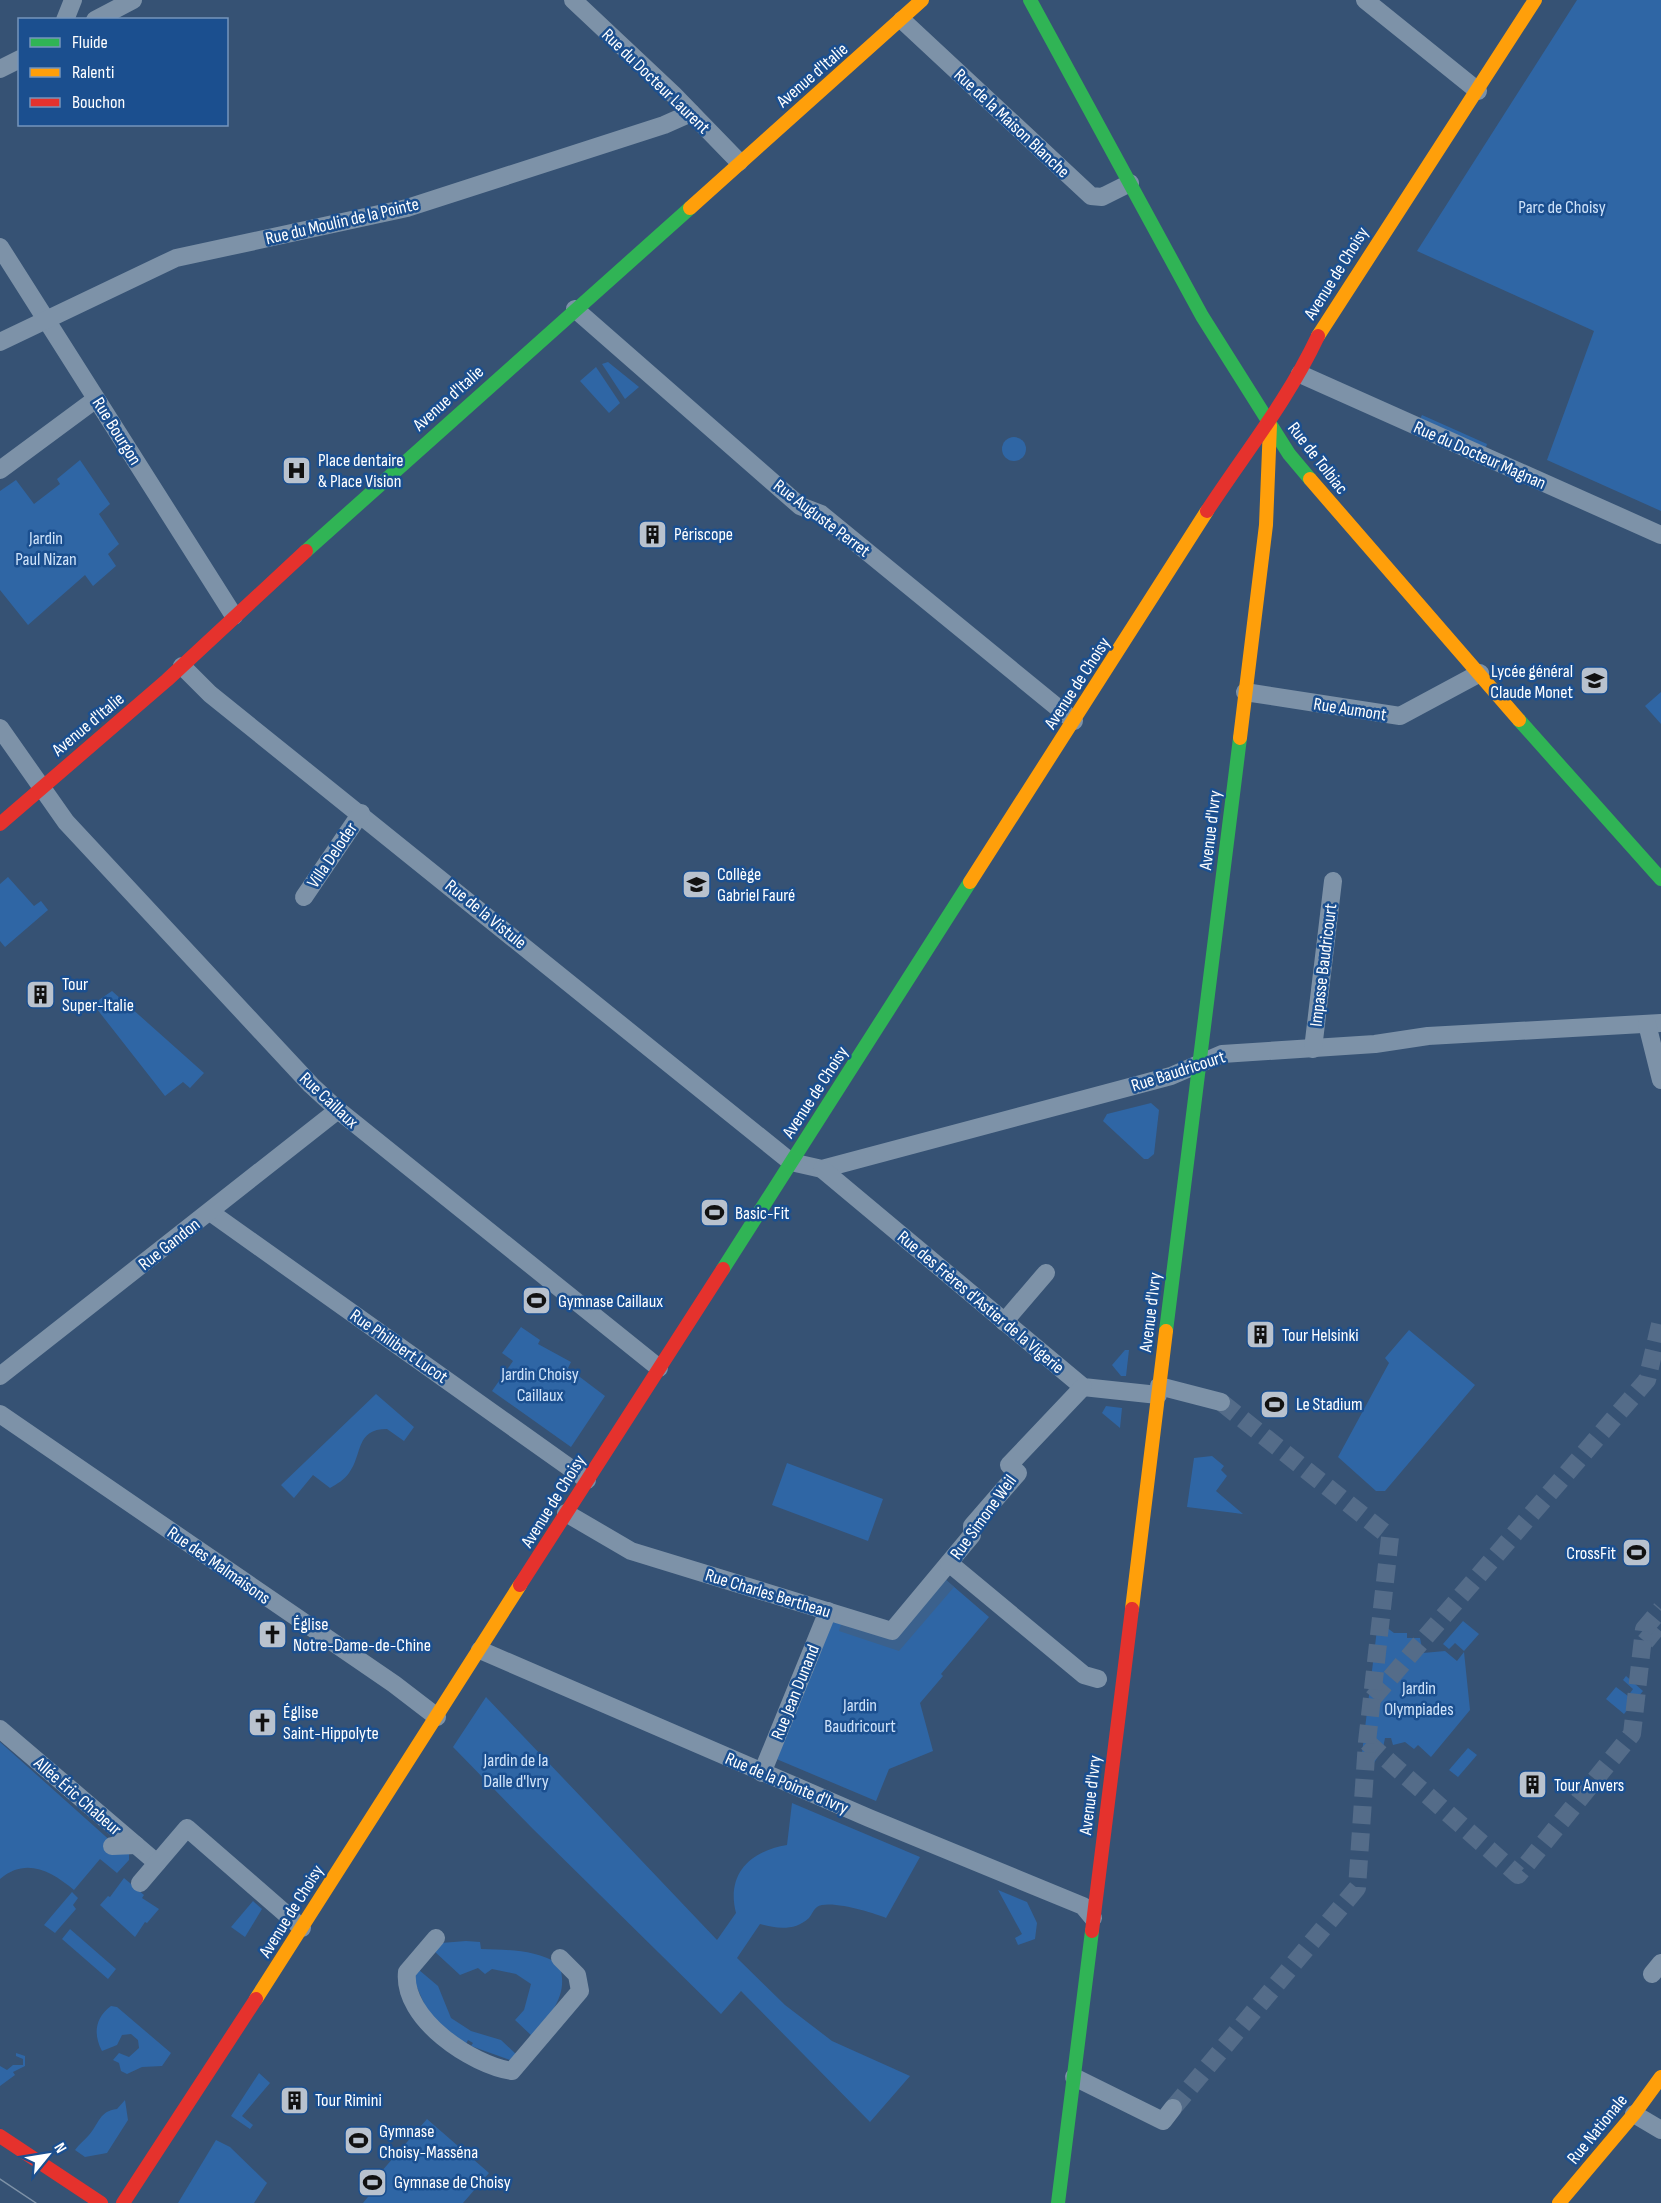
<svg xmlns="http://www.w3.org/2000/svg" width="1661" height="2203" viewBox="0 0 1661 2203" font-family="'Sofia Sans Condensed',sans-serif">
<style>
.green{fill:#2f66a5}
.water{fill:#3b618d}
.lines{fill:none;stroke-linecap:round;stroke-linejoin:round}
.street-tunnel{stroke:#546c89;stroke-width:18;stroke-dasharray:18 9;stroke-linecap:butt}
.street{stroke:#7d92a8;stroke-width:18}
.fast{stroke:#30b455;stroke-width:14}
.slow{stroke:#ff9f0a;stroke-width:14}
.jam{stroke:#e5322d;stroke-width:14}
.tram{stroke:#7e92a7;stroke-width:1.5}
.labels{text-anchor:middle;stroke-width:5;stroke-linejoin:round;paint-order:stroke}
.street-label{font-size:18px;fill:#fff;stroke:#1b4f8f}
.park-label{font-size:18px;fill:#cfe3fa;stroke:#1b4f8f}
.poi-label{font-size:18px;fill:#fff;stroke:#1b4f8f;text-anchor:start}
</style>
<rect width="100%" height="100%" fill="#365274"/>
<g class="green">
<path d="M 1577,0 L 1661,0 L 1661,511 L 1547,460 L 1594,331 L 1417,251 Z"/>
<path d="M 608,362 L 639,387 L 625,399 L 602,364 Z"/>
<path d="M 596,367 L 620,403 L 609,413 L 580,381 Z"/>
<path d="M 1422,415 L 1487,444 L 1485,450 L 1419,421 Z"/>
<circle cx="1014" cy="449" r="12"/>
<path d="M 80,460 L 110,504 L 99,514 L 119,544 L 108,554 L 116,566 L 93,586 L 85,575 L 28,625 L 0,590 L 0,491 L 16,480 L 34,504 L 60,484 L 57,479 Z"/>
<path d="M 1661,692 L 1661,724 L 1645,706 Z"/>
<path d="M 8,877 L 34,906 L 41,901 L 48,910 L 5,947 L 0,941 L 0,884 Z"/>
<path d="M 112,991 L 204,1073 L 190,1088 L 183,1082 L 165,1096 L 93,1004 Z"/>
<path d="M 1151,1103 L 1159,1110 L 1154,1154 L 1148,1159 L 1144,1159 L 1103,1121 L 1107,1114 Z"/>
<path d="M 521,1327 L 540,1340 L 538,1344 L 571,1362 L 568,1368 L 605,1396 L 571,1447 L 492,1391 L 513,1361 L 502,1353 Z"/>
<path d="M 1409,1330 L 1475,1385 L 1385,1491 L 1376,1491 L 1338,1457 L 1389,1363 L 1385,1358 Z"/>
<path d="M 1125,1350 L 1129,1350 L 1126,1376 L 1121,1376 L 1112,1365 Z"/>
<path d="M 376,1394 L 414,1427 L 404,1441 L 387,1429 C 355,1429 363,1454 349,1473 C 344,1480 337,1484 330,1488 L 313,1475 L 294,1498 L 281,1485 Z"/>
<path d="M 1106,1406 L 1122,1408 L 1120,1428 L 1102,1413 Z"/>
<path d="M 1212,1456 L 1224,1466 L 1221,1470 L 1227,1476 L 1216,1491 L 1243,1514 L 1187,1507 L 1194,1458 Z"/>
<path d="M 787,1463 L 883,1499 L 868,1541 L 772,1505 Z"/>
<path d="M 946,1580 L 989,1617 L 941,1674 L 943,1676 L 920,1703 L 933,1751 L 889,1769 L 876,1801 L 774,1758 L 834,1618 L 896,1638 Z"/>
<path d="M 1378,1621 L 1394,1633 L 1407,1633 L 1407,1638 L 1420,1638 L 1423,1653 L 1445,1651 L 1457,1661 L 1464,1652 L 1470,1710 L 1431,1757 L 1418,1745 L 1414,1749 L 1405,1742 L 1393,1745 L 1391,1738 L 1385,1738 L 1383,1748 L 1374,1763 L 1362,1753 Z"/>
<path d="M 1463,1621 L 1479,1634 L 1464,1651 L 1455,1643 L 1449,1649 L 1443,1644 Z"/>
<path d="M 1626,1676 L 1643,1691 L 1624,1714 L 1606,1699 L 1616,1687 L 1628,1696 L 1633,1689 L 1623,1680 Z"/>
<path d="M 486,1697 L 717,1940 L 736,1913 C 726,1874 750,1851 787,1845 L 792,1803 L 920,1857 L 886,1918 C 874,1913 829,1899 817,1907 C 814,1909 812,1914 809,1918 C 795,1931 777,1929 760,1924 L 737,1958 L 785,2005 L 832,2041 L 910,2076 L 870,2122 L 741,1991 L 721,2014 L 533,1829 L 453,1747 Z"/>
<path d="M 0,1742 L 114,1844 L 129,1853 L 129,1860 L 117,1873 L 100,1859 L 74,1890 C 51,1871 26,1857 0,1879 Z"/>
<path d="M 1468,1748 L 1477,1755 L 1458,1777 L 1449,1770 Z"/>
<path d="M 124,1878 L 144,1895 L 142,1898 L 159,1909 L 147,1923 L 145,1922 L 135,1937 L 100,1905 L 108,1896 L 110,1897 Z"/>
<path d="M 998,1890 L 1027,1902 L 1037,1923 L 1035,1939 L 1018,1945 L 1015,1938 L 1022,1934 Z"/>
<path d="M 72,1892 L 78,1898 L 73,1905 L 76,1909 L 55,1933 L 44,1925 Z"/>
<path d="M 253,1901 L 262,1909 L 245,1937 L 231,1927 Z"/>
<path d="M 70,1929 L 116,1969 L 108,1979 L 62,1939 Z"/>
<path d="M 466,1941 L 480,1942 L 481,1949 C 509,1950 534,1949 559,1964 C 570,1995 550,2014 533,2037 L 515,2020 L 524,2010 L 531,1984 L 516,1974 L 492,1969 L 485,1974 L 478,1968 L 460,1975 L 434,1951 L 441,1943 Z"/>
<path d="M 419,1970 L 438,1986 L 451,2018 L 471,2031 L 501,2040 L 518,2056 L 513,2061 L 471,2046 L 473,2043 L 468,2040 L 466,2044 L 430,2017 L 412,1976 Z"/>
<path d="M 111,2006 L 117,2007 L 171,2053 L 162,2066 L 142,2067 L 127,2074 L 121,2071 L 119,2063 L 113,2060 L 119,2053 L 129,2057 L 139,2048 L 138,2040 L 131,2034 L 122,2035 L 117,2045 L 102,2051 C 93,2034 95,2018 111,2006 Z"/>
<path d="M 16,2053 L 25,2056 L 25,2066 L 13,2072 L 15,2075 L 0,2086 L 0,2066 L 7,2070 L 13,2065 L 23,2065 L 23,2059 L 16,2056 Z"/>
<path d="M 259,2073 L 270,2083 L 242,2116 L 253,2125 L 250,2129 L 231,2116 Z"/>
<path d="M 125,2100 L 128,2120 L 107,2153 L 85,2157 L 75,2150 C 79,2144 84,2141 89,2135 C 99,2124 99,2111 117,2109 Z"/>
<path d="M 427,2119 L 489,2173 L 463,2203 L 363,2203 L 385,2176 L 381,2172 Z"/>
<path d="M 216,2140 L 230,2147 L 267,2183 L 254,2203 L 178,2203 Z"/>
</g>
<path class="water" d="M 946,1580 L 954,1587 L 899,1651 L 839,1631 L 842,1621 L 896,1638 Z"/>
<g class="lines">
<g class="street-tunnel">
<path d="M 1644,1629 L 1661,1643"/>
<path d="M 1373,1698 L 1647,1380 L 1661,1320"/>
<path d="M 1367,1742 L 1518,1875 L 1632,1734 L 1644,1629 L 1661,1609"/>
<path d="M 1173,2108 L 1357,1888 L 1367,1742 L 1390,1537 L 1221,1402"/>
</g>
<g class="street">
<path d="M 573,0 L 673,94 L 739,162"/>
<path d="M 1365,0 L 1478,91"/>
<path d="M 65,20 L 73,0"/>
<path d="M 95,20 L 133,0"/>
<path d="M 902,20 L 1091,196 L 1102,197 L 1130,183"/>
<path d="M 0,69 L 20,59"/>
<path d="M 0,247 L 234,616"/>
<path d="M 575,309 L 800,506 L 821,514 L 1074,721"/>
<path d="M 0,342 L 176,258 L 407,208 L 664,125 L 691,113"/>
<path d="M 1300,374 L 1661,535"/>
<path d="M 0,470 L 96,399"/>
<path d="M 182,666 L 210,694 L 791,1162 L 822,1169 L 1171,1076 L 1222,1054 L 1375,1044 L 1428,1036 L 1661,1023"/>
<path d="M 1245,692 L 1400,716 L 1480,673"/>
<path d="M 0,728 L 66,822 L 311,1085 L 338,1110 L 659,1368"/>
<path d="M 304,897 L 361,813"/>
<path d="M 1647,1024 L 1661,1080"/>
<path d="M 1313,1049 L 1333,881"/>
<path d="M 822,1169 L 1083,1387 L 1158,1395"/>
<path d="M 210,1212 L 587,1480"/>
<path d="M 1004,1322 L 1046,1273"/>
<path d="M 0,1376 L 338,1110"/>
<path d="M 1159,1386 L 1221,1402"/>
<path d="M 0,1414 L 394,1684 L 437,1717"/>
<path d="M 566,1513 L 631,1551 L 892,1631 L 972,1535 L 972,1526 L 1018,1473 L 1009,1465 L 1083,1387"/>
<path d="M 949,1563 L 1084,1675 L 1098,1679"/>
<path d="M 480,1650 L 869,1818 L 1083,1906 L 1093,1918"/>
<path d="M 0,1729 L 157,1863"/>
<path d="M 762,1773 L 828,1611"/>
<path d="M 112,1846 L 136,1845"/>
<path d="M 140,1883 L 187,1828 L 302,1928"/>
<path d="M 436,1938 L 407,1972 C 402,2019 472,2065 512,2071 L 580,1991 L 577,1975 L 560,1958"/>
<path d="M 1652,1974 L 1661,1963"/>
<path d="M 1074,2077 L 1163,2121 L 1173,2108"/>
<path d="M 1634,2114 L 1661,2130"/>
</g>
<g class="fast">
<path d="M 1030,0 L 1202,316 L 1289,454 L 1310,479"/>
<path d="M 306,551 L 690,208"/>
<path d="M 1519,720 L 1661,879"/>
<path d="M 723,1269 L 970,882"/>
<path d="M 1166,1331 L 1240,738"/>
<path d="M 1058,2203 L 1092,1931"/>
</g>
<g class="slow">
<path d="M 690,208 L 922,0"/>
<path d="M 1318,336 L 1535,0"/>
<path d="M 1310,479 L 1519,720"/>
<path d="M 1240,738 L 1266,525 L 1270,425"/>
<path d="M 970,882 L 1207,511"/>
<path d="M 1132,1609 L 1166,1331"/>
<path d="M 256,1999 L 520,1585"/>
<path d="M 1559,2203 L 1634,2114 L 1661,2077"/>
</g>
<g class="jam">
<path d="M 1207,511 C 1245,453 1288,400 1318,336"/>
<path d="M 0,824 L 167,680 L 306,551"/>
<path d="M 520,1585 L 723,1269"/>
<path d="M 1092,1931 L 1132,1609"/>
<path d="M 0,2136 L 101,2203"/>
<path d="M 123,2203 L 256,1999"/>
</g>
<path class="tram" d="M 0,2179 L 36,2203"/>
</g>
<defs>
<symbol id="hospital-square" viewBox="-11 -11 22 22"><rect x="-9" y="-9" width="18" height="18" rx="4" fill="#b9c2ce" stroke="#1b4f8f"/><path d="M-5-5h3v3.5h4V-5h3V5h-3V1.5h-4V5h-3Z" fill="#111"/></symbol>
<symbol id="building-square" viewBox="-11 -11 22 22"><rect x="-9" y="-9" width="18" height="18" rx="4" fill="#b9c2ce" stroke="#1b4f8f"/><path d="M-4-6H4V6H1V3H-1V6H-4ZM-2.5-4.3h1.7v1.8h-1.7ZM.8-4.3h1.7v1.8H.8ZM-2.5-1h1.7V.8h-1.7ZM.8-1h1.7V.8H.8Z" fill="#111"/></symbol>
<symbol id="school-square" viewBox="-11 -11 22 22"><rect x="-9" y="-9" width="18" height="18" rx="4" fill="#b9c2ce" stroke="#1b4f8f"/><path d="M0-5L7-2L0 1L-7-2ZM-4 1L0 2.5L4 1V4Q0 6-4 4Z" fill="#111"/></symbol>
<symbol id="stadium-square" viewBox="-11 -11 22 22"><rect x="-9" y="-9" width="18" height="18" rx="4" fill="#b9c2ce" stroke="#1b4f8f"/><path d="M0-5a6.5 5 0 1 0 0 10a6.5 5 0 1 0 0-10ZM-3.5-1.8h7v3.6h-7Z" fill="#111"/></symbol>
<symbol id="church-square" viewBox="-11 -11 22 22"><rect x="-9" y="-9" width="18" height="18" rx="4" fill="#b9c2ce" stroke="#1b4f8f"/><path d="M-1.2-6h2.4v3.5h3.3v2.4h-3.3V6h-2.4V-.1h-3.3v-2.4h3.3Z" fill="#111"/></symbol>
</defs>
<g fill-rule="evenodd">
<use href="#hospital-square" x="280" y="454" width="33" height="33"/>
<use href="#building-square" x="636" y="518" width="33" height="33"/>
<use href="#school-square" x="1578" y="664" width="33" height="33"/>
<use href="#school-square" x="680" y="868" width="33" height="33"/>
<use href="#building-square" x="24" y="978" width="33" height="33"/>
<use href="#stadium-square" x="698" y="1196" width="33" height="33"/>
<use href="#stadium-square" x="520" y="1284" width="33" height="33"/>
<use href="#building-square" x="1244" y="1318" width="33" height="33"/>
<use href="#stadium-square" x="1258" y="1388" width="33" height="33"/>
<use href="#stadium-square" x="1620" y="1536" width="33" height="33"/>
<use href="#church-square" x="256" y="1618" width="33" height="33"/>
<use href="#church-square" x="246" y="1706" width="33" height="33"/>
<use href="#building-square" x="1516" y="1768" width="33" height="33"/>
<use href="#building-square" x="278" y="2084" width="33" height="33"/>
<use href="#stadium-square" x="342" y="2124" width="33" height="33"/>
<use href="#stadium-square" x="356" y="2166" width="33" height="33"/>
</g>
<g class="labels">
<g class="street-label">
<text transform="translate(812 75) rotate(-41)" y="6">Avenue d'Italie</text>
<text transform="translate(656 81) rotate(44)" y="6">Rue du Docteur Laurent</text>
<text transform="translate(1012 123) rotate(43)" y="6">Rue de la Maison Blanche</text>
<text transform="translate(342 221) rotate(-13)" y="6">Rue du Moulin de la Pointe</text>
<text transform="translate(1336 273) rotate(-58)" y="6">Avenue de Choisy</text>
<text transform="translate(448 398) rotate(-42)" y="6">Avenue d'Italie</text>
<text transform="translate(117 431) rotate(58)" y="6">Rue Bourgon</text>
<text transform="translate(1480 455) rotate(24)" y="6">Rue du Docteur Magnan</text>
<text transform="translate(1318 458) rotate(52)" y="6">Rue de Tolbiac</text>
<text transform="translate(822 518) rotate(37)" y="6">Rue Auguste Perret</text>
<text transform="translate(1077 683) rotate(-57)" y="6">Avenue de Choisy</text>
<text transform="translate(1350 709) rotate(9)" y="6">Rue Aumont</text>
<text transform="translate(88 724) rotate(-40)" y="6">Avenue d'Italie</text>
<text transform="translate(1210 830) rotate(-83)" y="6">Avenue d'Ivry</text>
<text transform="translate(332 855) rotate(-56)" y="6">Villa Deloder</text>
<text transform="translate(486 914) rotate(39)" y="6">Rue de la Vistule</text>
<text transform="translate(1323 965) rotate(-83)" y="6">Impasse Baudricourt</text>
<text transform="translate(1178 1071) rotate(-18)" y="6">Rue Baudricourt</text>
<text transform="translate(815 1092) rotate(-57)" y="6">Avenue de Choisy</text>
<text transform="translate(329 1100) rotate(43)" y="6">Rue Caillaux</text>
<text transform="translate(169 1244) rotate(-38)" y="6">Rue Gandon</text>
<text transform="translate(981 1302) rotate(40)" y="6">Rue des Frères d'Astier de la Vigerie</text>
<text transform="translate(1150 1312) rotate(-83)" y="6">Avenue d'Ivry</text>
<text transform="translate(399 1346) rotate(35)" y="6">Rue Philibert Lucot</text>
<text transform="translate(553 1501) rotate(-58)" y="6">Avenue de Choisy</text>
<text transform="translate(983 1517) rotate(-54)" y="6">Rue Simone Weil</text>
<text transform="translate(219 1565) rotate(35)" y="6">Rue des Malmaisons</text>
<text transform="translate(768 1593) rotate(17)" y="6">Rue Charles Bertheau</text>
<text transform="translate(795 1692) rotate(-68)" y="6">Rue Jean Dunand</text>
<text transform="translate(787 1783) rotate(23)" y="6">Rue de la Pointe d'Ivry</text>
<text transform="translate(1090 1795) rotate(-83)" y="6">Avenue d'Ivry</text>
<text transform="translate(78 1796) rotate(41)" y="6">Allée Éric Chabeur</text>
<text transform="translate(291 1911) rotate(-58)" y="6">Avenue de Choisy</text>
<text transform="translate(1597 2129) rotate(-51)" y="6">Rue Nationale</text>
</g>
<g class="park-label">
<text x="1562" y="213">Parc de Choisy</text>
<text x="46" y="544">Jardin<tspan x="46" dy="21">Paul Nizan</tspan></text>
<text x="540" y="1380">Jardin Choisy<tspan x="540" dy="21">Caillaux</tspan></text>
<text x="1419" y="1694">Jardin<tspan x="1419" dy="21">Olympiades</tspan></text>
<text x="860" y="1711">Jardin<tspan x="860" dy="21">Baudricourt</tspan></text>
<text x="516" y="1766">Jardin de la<tspan x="516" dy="21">Dalle d'Ivry</tspan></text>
</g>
<g class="poi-label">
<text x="318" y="466">Place dentaire<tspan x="318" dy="21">&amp; Place Vision</tspan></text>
<text x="674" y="540">Périscope</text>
<text x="1573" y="677" text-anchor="end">Lycée général<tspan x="1573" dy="21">Claude Monet</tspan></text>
<text x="717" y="880">Collège<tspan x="717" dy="21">Gabriel Fauré</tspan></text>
<text x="62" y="990">Tour<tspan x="62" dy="21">Super-Italie</tspan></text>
<text x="735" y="1219">Basic-Fit</text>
<text x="558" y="1307">Gymnase Caillaux</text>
<text x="1282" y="1341">Tour Helsinki</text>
<text x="1296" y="1410">Le Stadium</text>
<text x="1616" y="1559" text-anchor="end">CrossFit</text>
<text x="293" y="1630">Église<tspan x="293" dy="21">Notre-Dame-de-Chine</tspan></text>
<text x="283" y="1718">Église<tspan x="283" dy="21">Saint-Hippolyte</tspan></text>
<text x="1554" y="1791">Tour Anvers</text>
<text x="315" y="2106">Tour Rimini</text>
<text x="379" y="2137">Gymnase<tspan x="379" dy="21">Choisy-Masséna</tspan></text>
<text x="394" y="2188">Gymnase de Choisy</text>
</g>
</g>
<rect x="18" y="18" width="210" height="108" fill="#1b4f8f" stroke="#7695bc" stroke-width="1.5"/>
<rect x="30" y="38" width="30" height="9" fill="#30b455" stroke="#7695bc" stroke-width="1.5"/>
<text x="72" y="48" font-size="18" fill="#ffffff">Fluide</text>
<rect x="30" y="68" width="30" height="9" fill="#ff9f0a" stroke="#7695bc" stroke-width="1.5"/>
<text x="72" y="78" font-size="18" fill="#ffffff">Ralenti</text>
<rect x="30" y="98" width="30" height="9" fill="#e5322d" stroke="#7695bc" stroke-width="1.5"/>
<text x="72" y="108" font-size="18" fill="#ffffff">Bouchon</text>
<g transform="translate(48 2155) rotate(60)" stroke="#1b4f8f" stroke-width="4.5" paint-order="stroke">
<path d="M0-4.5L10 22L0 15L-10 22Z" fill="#ffffff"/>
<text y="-9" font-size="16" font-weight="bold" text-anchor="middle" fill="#ffffff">N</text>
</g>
</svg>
